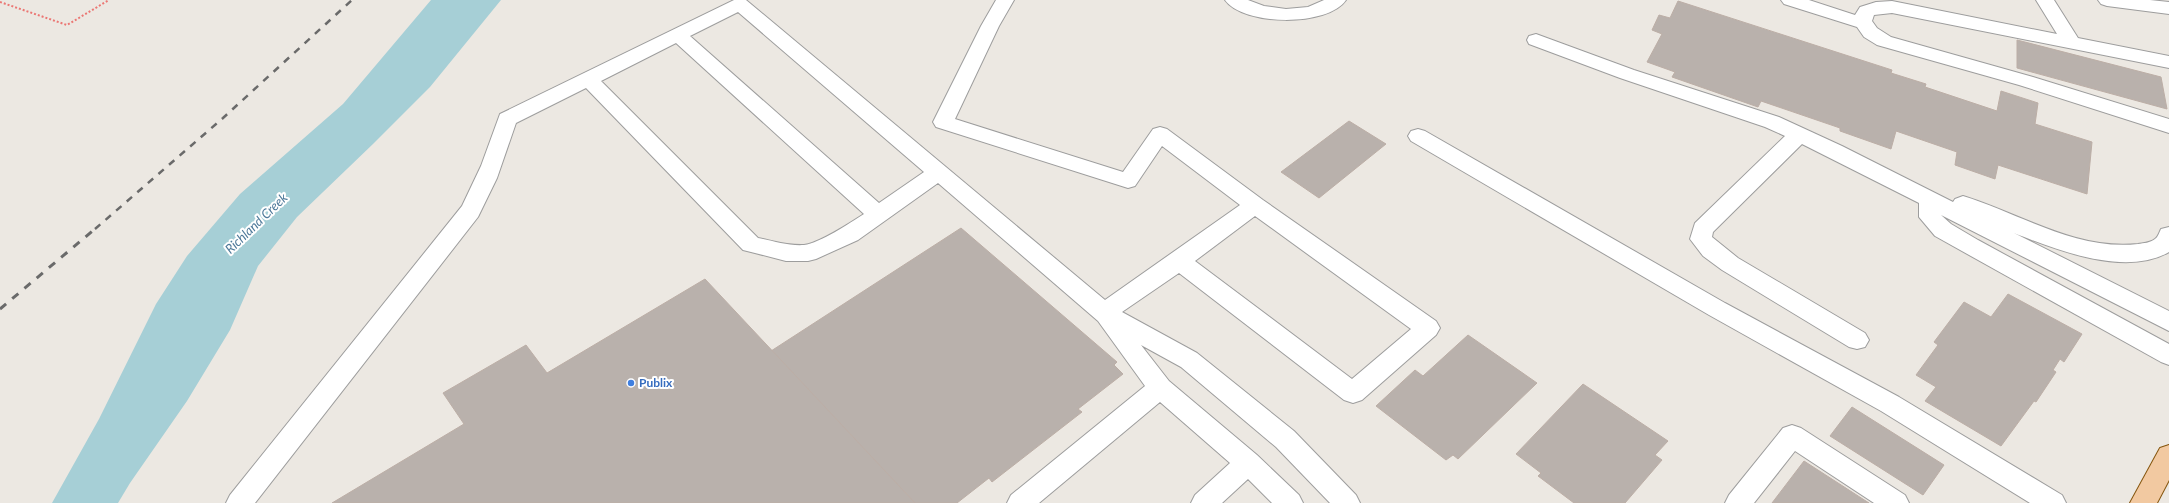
<svg xmlns="http://www.w3.org/2000/svg" width="2169" height="503" viewBox="0 0 2169 503" font-family="Lato,sans-serif">
<style>
.water{fill:#a6cfd6}
.building{fill:#b9b1ac;stroke:#bcaea6}
.lines{fill:none;stroke-linecap:round;stroke-linejoin:round}
.minor-casing{stroke:#9d9d9d;stroke-width:2}
.major-casing{stroke:#85550e;stroke-width:2}
.path{stroke:#eb7774;stroke-width:2;stroke-dasharray:2 2;stroke-linecap:butt}
.minor{fill:#fff;fill-rule:evenodd}
.major{fill:#f2c9a1;fill-rule:evenodd}
.rail-far1{stroke:#6a6a6a;stroke-width:2.5;stroke-dasharray:7 7;stroke-linecap:butt}
.rail{stroke:#6a6a6a;stroke-width:3;stroke-dasharray:8 8;stroke-linecap:butt}
.shop-dot{fill:#3f7fe0;stroke:#fff;stroke-width:1.5}
.labels{text-anchor:middle;stroke-width:4;stroke-linejoin:round;paint-order:stroke}
.shop-label{font-size:12px;font-weight:bold;fill:#366cbe;stroke:#fff;text-anchor:start}
.water-label{font-size:13px;font-style:italic;fill:#4f7a9a;stroke:#fff}
</style>
<rect width="100%" height="100%" fill="#ece8e2"/>
<path class="water" d="M 431,0 L 501,0 L 430,87 L 373,144 L 297,217 L 258,266 L 230,330 L 187,401 L 130,483 L 118,503 L 52,503 L 99,419 L 156,304 L 187,256 L 240,194 L 343,104 Z"/>
<g class="building">
<path d="M 1678,1 L 1892,70 L 1891,73 L 1926,84 L 1925,87 L 1997,111 L 2001,91 L 2038,103 L 2035,124 L 2092,142 L 2087,194 L 1998,165 L 1995,179 L 1955,165 L 1957,152 L 1896,131 L 1891,149 L 1840,131 L 1840,128 L 1761,101 L 1758,107 L 1672,77 L 1675,72 L 1647,62 L 1662,34 L 1652,30 L 1659,15 L 1670,18 Z"/>
<path d="M 2017,40 L 2161,77 L 2167,109 L 2017,68 Z"/>
<path d="M 1349,121 L 1386,144 L 1319,198 L 1281,172 Z"/>
<path d="M 961,228 L 1117,362 L 1114,365 L 1123,374 L 1078,409 L 1082,412 L 992,482 L 989,478 L 957,503 L 915,503 L 771,351 Z"/>
<path d="M 705,279 L 915,503 L 332,503 L 464,424 L 443,393 L 526,345 L 547,373 Z"/>
<path d="M 2008,294 L 2082,334 L 2064,362 L 2060,359 L 2053,370 L 2056,372 L 2036,402 L 2034,401 L 2001,446 L 1925,401 L 1936,387 L 1916,375 L 1938,345 L 1934,342 L 1964,302 L 1991,317 Z"/>
<path d="M 1468,335 L 1537,383 L 1458,459 L 1453,455 L 1446,460 L 1376,406 L 1415,370 L 1423,376 Z"/>
<path d="M 1583,384 L 1668,441 L 1655,455 L 1662,460 L 1625,503 L 1574,503 L 1538,476 L 1541,473 L 1516,454 Z"/>
<path d="M 1852,407 L 1944,465 L 1923,495 L 1830,436 Z"/>
<path d="M 1804,461 L 1869,503 L 1772,503 Z"/>
</g>
<g class="lines">
<defs>
<g id="minor">
<path d="M 734,0 L 746,0 L 1105,300 L 1240,205 L 1162,146 L 1135,186 L 1128,188 L 936,127 L 933,122 L 981,26 L 996,0 L 1014,0 L 999,26 L 955,119 L 1123,172 L 1153,129 L 1160,127 L 1167,129 L 1263,200 L 1436,321 L 1440,328 L 1436,335 L 1362,400 L 1353,403 L 1344,400 L 1179,273 L 1122,312 L 1197,353 L 1294,431 L 1356,495 L 1360,503 L 1330,503 L 1276,447 L 1181,367 L 1141,345 L 1169,381 L 1257,455 L 1299,495 L 1303,503 L 1272,503 L 1248,479 L 1222,503 L 1191,503 L 1195,495 L 1230,463 L 1160,402 L 1039,503 L 1007,503 L 1011,495 L 1145,386 L 1098,321 L 938,183 L 858,240 L 816,259 L 808,261 L 786,261 L 751,252 L 743,250 L 586,88 L 516,123 L 497,178 L 478,217 L 255,503 L 226,503 L 230,495 L 462,206 L 481,166 L 500,114 ZM 738,12 L 924,172 L 879,203 L 690,36 ZM 676,43 L 864,214 C 850,223 820,243 804,245 C 788,246 773,241 758,238 L 601,81 ZM 1255,216 L 1411,329 L 1352,379 L 1195,261 Z"/>
<path d="M 1225,0 L 1248,0 L 1264,6 L 1286,9 L 1308,7 L 1324,0 L 1346,0 C 1328,27 1243,26 1225,0 Z"/>
<path d="M 1781,0 L 1809,0 L 1855,15 L 1860,7 L 1876,2 L 1892,1 L 2057,34 L 2036,0 L 2054,0 L 2078,38 L 2169,56 L 2169,68 L 1892,13 L 1874,15 L 1872,21 L 1877,28 L 1891,37 L 2033,77 L 2169,119 L 2169,133 L 2019,85 L 1877,45 L 1864,37 L 1857,27 L 1784,4 Z"/>
<path d="M 2098,0 L 2150,0 L 2169,2 L 2169,14 L 2107,6 L 2101,4 Z"/>
<path d="M 1536,34 L 1634,70 L 1779,117 L 1842,146 L 1953,202 L 1955,199 L 1963,196 C 2019,213 2076,251 2138,244 C 2144,243 2150,243 2155,239 C 2158,237 2159,233 2161,229 L 2169,227 L 2169,252 C 2126,277 2056,250 2014,233 L 2169,311 L 2169,331 L 1941,215 L 1951,224 L 1978,240 L 2169,344 L 2169,365 L 2161,362 L 1935,236 L 1919,217 L 1919,203 L 1802,144 L 1713,232 L 1712,237 L 1738,258 L 1865,333 L 1869,340 L 1865,347 L 1857,349 L 1849,347 L 1722,270 L 1703,256 L 1690,239 L 1695,223 L 1785,136 L 1765,127 L 1620,78 L 1529,44 L 1527,40 L 1529,36 Z"/>
<path d="M 1418,129 L 1425,131 L 1725,303 L 1899,397 L 2062,495 L 2066,503 L 2030,503 L 1881,411 L 1709,315 L 1411,141 L 1408,136 L 1411,131 Z"/>
<path d="M 1792,425 L 1801,428 L 1905,495 L 1909,503 L 1874,503 L 1795,451 L 1754,503 L 1725,503 L 1729,495 L 1783,428 Z"/>
</g>
<path id="major" d="M 2169,445 L 2169,480 L 2157,503 L 2130,503 L 2160,448 Z"/>
</defs>
<use href="#minor" class="minor-casing"/>
<use href="#major" class="major-casing"/>
<path class="path" d="M 0,2 L 67,25 L 109,0"/>
<use href="#minor" class="minor"/>
<use href="#major" class="major"/>
<path class="rail-far1" d="M 95,229 L 223,118 L 352,0"/>
<path class="rail" d="M 0,309 L 96,228"/>
</g>
<circle class="shop-dot" cx="631" cy="383" r="4"/>
<g class="labels">
<g class="shop-label">
<text x="639" y="387">Publix</text>
</g>
<g class="water-label">
<text transform="translate(256 223) rotate(-44)" y="5">Richland Creek</text>
</g>
</g>
</svg>
